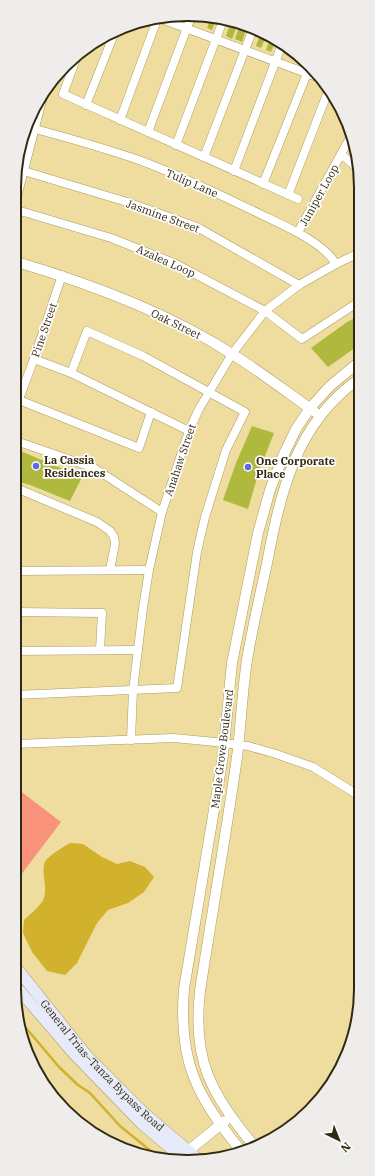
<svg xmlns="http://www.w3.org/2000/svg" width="375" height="1176" viewBox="0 0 375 1176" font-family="'IBM Plex Serif',serif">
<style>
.green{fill:#f9927a}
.water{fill:#d2b12c}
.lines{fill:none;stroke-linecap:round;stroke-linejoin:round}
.stream{stroke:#d2b12c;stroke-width:2.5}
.building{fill:#aeb93d}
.minor-casing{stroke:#ad9b5f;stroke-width:9}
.tertiary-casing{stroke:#ad9b5f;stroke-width:11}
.secondary-casing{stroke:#ad9b5f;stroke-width:12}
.minor{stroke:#fff;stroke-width:8}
.tertiary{stroke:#fff;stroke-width:10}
.secondary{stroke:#e7ebf9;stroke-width:11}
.poi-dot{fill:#5c6ae2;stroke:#fefefe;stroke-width:1.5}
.labels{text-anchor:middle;stroke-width:3.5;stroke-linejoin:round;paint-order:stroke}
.street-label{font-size:11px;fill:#312a10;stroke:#fefefe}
.poi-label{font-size:11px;font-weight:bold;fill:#312a10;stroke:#fefefe;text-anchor:start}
.rim{fill:none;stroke:#312a10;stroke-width:2}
</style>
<rect width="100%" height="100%" fill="#eedd9e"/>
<path class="green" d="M 15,787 L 61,822 L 14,884 Z"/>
<path class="water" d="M 70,843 L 83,844 L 102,857 L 117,864 L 130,861 L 145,867 L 154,877 L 144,892 L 128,903 L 108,910 L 97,923 L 77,963 L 65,975 L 47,971 L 32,952 L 23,933 L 24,920 C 30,914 37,909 42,902 C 50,890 40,873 45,862 C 49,855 63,847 70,843 Z"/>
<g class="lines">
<path class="stream" d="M 21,1022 L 59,1067 L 78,1085 L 90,1093 L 120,1126 L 162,1160"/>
</g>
<g class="building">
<path d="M 211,17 L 217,17 L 212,30 L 207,28 Z"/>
<path d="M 231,21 L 238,23 L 232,39 L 226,36 Z"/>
<path d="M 240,24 L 247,27 L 242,42 L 235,39 Z"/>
<path d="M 261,32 L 267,34 L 261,48 L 256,46 Z"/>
<path d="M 271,36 L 276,39 L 271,52 L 266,50 Z"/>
<path d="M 297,56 L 302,60 L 300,63 L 295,61 Z"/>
<path d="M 359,316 L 359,345 L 328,367 L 311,348 L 347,322 Z"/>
<path d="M 252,426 L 274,433 L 259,471 L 248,509 L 223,500 L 236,463 Z"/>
<path d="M 18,450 L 82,477 L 70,501 L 30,485 L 16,481 L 16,455 Z"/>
</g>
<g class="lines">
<defs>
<g id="minor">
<path d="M 156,17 L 322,79"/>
<path d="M 76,59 L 63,94 L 298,199"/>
<path d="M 86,105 L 114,34"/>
<path d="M 120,120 L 158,17"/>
<path d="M 35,129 C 69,138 103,148 136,159 C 178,174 218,194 258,213 C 282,225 322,241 336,264"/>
<path d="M 148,132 L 191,17"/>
<path d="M 176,145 L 224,18"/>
<path d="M 341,154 L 359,170"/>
<path d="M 204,157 L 253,29"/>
<path d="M 17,169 L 127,202 L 197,227 L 299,285"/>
<path d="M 234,171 L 282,44"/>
<path d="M 263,184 L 310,66"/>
<path d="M 288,195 L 329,89"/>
<path d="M 17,197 L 45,89"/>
<path d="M 17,210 L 111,238 L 174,263 L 265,311 L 302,339 L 354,305 L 359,304"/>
<path d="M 298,232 L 351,136"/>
<path d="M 34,359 L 71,373 L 189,431"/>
<path d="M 19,400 L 139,448 L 151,412"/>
<path d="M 16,407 L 34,359 L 62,275"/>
<path d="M 16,441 L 94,468 L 162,512"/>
<path d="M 16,488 L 97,522 L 110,531 L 114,537 L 115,544 L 110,570"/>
<path d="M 16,571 L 149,570"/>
<path d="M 16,612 L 102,613 L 100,650"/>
<path d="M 15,651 L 138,650"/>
<path d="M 15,695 L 177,688 L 197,552 L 205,517 L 226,450 L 245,412 L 143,356 L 87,331 L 71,373"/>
<path d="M 131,740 L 133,690 L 143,608 L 149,570 L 162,512 L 189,431 L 199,409 L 232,354 L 265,311 L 299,285 L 336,264 L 359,253"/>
<path d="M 15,744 L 174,738 L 215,742 L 248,746 L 276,754 L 313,767 L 358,795"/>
</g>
<g id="tertiary">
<path d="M 17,262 C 91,284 167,312 232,354 C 261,372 288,393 315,412"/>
<path d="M 254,1146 C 211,1093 192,1061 200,991 C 212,913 226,835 237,757 C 241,725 242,693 247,660 C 252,630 259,599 266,568 C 280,496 294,424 359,379"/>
<path d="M 188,1151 L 225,1121"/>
<path d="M 242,1152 C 197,1097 178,1062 184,989 L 223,756 L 232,663 L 258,533 L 270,490 L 283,456 L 296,429 L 310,408 L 330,386 L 359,362"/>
</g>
<g id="secondary">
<path id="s1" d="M 14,965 L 87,1056 L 144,1113 L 197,1158"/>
<path d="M 14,984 L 75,1055 L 141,1123 L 183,1159"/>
</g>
</defs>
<use href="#minor" class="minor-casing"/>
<use href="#tertiary" class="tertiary-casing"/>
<use href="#secondary" class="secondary-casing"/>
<use href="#minor" class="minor"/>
<use href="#tertiary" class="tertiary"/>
<use href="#secondary" class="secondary"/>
</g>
<g class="poi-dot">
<circle cx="36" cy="466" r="4"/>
<circle cx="248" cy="467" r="4"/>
</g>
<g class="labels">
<g class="street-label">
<text transform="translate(192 183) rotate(23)" y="4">Tulip Lane</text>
<text transform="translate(319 195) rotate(-61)" y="4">Juniper Loop</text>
<text transform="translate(163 216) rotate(20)" y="4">Jasmine Street</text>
<text transform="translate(166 261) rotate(24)" y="4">Azalea Loop</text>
<text transform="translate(176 324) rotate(26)" y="4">Oak Street</text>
<text transform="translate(44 330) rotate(-71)" y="4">Pine Street</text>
<text transform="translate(180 460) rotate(-71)" y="4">Anahaw Street</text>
<text transform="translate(222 749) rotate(-83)" y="4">Maple Grove Boulevard</text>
<text dy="4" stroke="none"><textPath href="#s1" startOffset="134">General Trias–Tanza Bypass Road</textPath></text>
</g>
<g class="poi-label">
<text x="44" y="464">La Cassia<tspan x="44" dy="13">Residences</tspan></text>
<text x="256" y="465">One Corporate<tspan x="256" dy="13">Place</tspan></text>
</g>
</g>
<path d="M0 0H375V1176H0ZM187 21H188A166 166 0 0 1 354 187V989A166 166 0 0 1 188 1155H187A166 166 0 0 1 21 989V187A166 166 0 0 1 187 21Z" fill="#eeedeb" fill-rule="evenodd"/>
<path class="rim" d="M187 21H188A166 166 0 0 1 354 187V989A166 166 0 0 1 188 1155H187A166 166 0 0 1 21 989V187A166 166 0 0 1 187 21Z"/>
<g transform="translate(339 1140) rotate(137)" stroke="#fefefe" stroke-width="3" paint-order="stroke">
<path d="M0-3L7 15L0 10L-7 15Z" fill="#312a10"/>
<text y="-6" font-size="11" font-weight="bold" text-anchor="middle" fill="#312a10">N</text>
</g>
</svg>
